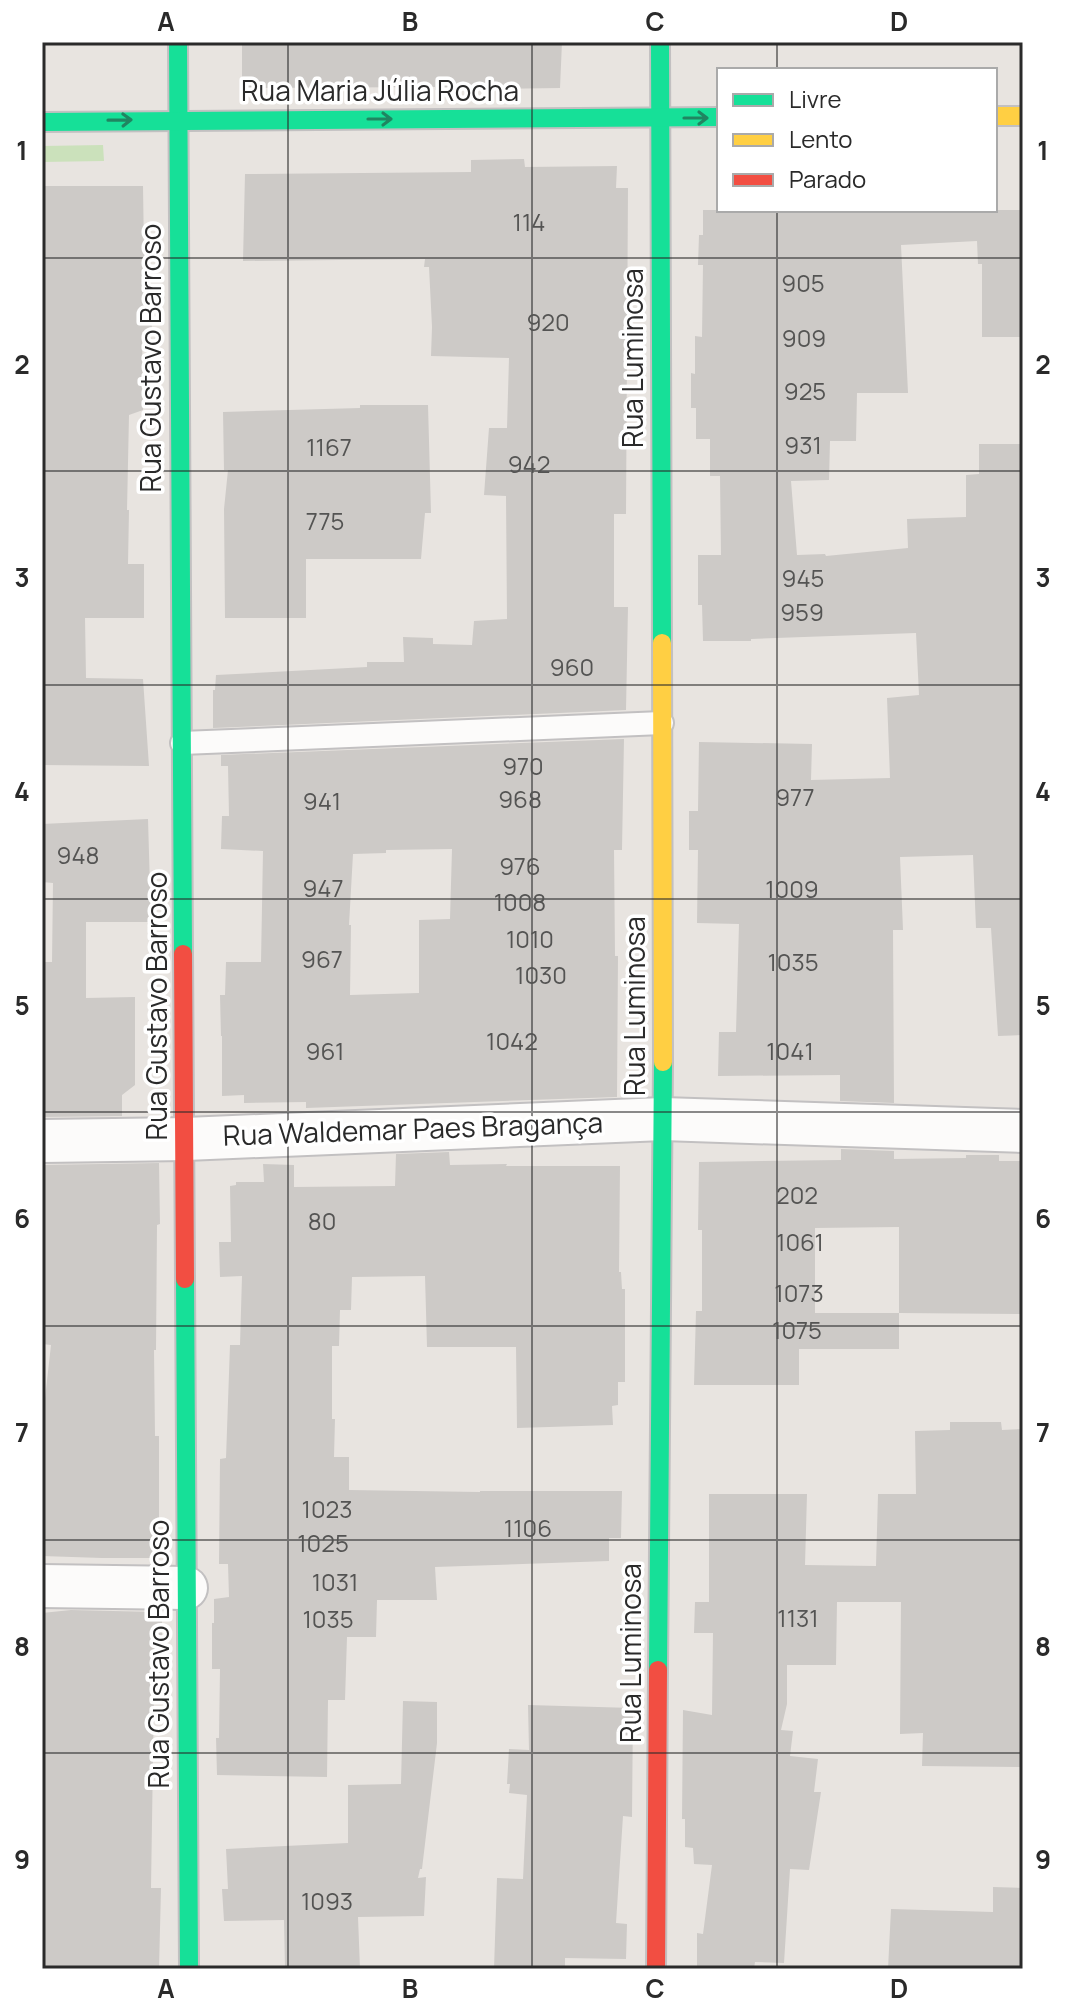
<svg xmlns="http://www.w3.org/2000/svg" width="1065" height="2011" viewBox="0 0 1065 2011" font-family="Manrope,sans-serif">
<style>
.green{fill:#cbe1bb}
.building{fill:#cdcac7;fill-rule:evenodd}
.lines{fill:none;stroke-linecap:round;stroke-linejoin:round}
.lane-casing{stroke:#c2c0c1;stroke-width:26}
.street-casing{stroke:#c2c0c1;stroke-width:46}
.fast-casing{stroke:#c2c0c1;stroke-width:22}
.slow-casing{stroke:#c2c0c1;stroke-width:22}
.jam-casing{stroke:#c2c0c1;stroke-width:22}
.lane{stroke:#fcfbfa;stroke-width:22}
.street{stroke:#fcfbfa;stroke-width:42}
.fast{stroke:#16e098;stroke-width:18}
.slow{stroke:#ffcf43;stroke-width:18}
.jam{stroke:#f24e42;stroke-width:18}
.oneway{stroke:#208561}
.grid{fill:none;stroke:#2a2a2a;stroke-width:2;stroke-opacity:0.55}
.labels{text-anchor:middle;stroke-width:7;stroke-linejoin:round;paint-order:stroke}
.number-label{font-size:24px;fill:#545453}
.street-label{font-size:28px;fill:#2a2a2a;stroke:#fff}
.neatline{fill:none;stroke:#2a2a2a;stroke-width:3}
.grid-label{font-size:26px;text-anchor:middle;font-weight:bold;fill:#2a2a2a}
</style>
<rect width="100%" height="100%" fill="#e8e4e0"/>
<path class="green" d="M 103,145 L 104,161 L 42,162 L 42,146 Z"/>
<g class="building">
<path d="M 242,42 L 562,42 L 560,88 L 435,90 L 435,87 L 242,88 Z"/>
<path d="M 524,159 L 525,167 L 617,166 L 616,188 L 628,188 L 626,514 L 614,514 L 614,607 L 628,607 L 626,710 L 213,728 L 213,690 L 215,690 L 216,675 L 367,667 L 367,662 L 404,662 L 403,637 L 433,638 L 433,644 L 472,645 L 474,621 L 507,619 L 506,496 L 484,495 L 489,428 L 507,428 L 509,358 L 431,356 L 432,327 L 429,267 L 424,267 L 425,259 L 243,261 L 245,174 L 471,172 L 471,160 Z"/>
<path d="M 42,186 L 143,186 L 144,252 L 147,252 L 152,329 L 142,332 L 143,410 L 129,415 L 127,510 L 129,510 L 128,564 L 144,564 L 144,618 L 85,618 L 86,678 L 143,679 L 149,766 L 42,765 Z"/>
<path d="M 703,210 L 1023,210 L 1023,337 L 982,337 L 982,264 L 978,264 L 977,241 L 901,245 L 908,393 L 857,393 L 856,441 L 830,441 L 829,480 L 791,481 L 797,555 L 825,554 L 826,556 L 908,548 L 907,519 L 966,517 L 966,475 L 979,474 L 979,444 L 1023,444 L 1023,1035 L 998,1036 L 991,928 L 976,928 L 973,855 L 900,857 L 903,930 L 893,930 L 894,1103 L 840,1101 L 840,1075 L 718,1076 L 719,1032 L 736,1032 L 739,924 L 697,923 L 698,850 L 689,850 L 689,811 L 698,811 L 699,742 L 812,744 L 811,780 L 890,778 L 887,698 L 919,695 L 916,633 L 751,639 L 751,641 L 703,641 L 702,605 L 698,605 L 698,555 L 721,555 L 720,476 L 710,476 L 710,439 L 696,439 L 696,408 L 691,408 L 691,373 L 695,374 L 695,336 L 702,337 L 703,265 L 698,265 L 699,235 L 703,235 Z"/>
<path d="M 360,405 L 428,405 L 431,513 L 425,513 L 421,559 L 306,559 L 306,618 L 225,618 L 224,509 L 228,470 L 224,470 L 223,412 L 360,408 Z"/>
<path d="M 624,739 L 622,850 L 614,850 L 615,956 L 618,956 L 617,1097 L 306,1108 L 306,1102 L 244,1103 L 244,1095 L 222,1096 L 222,1036 L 221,1036 L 220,995 L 225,995 L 226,962 L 261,962 L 263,851 L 221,849 L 222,816 L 229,816 L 228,766 L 221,766 L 221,755 ZM 452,849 L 450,919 L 419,920 L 419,993 L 350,995 L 351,925 L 349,925 L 353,854 L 386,853 L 386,850 Z"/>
<path d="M 148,819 L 151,922 L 86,922 L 86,998 L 135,997 L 135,1085 L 122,1095 L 122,1116 L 42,1117 L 42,962 L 52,962 L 53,883 L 42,882 L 42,824 Z"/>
<path d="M 841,1149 L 894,1151 L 894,1159 L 966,1158 L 966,1155 L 999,1155 L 999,1161 L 1023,1161 L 1023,1314 L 899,1313 L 899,1349 L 799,1349 L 799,1385 L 694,1385 L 696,1311 L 702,1311 L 702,1230 L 698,1230 L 699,1162 L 841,1160 ZM 899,1227 L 899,1313 L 815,1313 L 815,1228 Z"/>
<path d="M 449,1152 L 450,1165 L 507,1164 L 506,1166 L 620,1166 L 619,1272 L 621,1272 L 622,1289 L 625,1289 L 625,1382 L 618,1382 L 618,1405 L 612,1406 L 613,1425 L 517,1428 L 516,1347 L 427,1347 L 425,1276 L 352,1277 L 351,1310 L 340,1310 L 339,1346 L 332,1346 L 332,1419 L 335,1419 L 334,1457 L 349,1457 L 349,1490 L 480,1492 L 480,1491 L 622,1491 L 621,1538 L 609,1538 L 609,1561 L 435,1567 L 437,1600 L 377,1600 L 376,1637 L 347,1637 L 345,1700 L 328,1700 L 327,1777 L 217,1775 L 216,1738 L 219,1738 L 220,1669 L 212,1669 L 212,1623 L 214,1623 L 214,1599 L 229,1597 L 228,1564 L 219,1564 L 220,1459 L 226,1458 L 230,1345 L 240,1345 L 242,1276 L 220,1277 L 219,1242 L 231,1242 L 230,1186 L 236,1185 L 236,1182 L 264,1182 L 263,1164 L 294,1165 L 294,1187 L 395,1186 L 396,1154 Z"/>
<path d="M 159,1163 L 160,1224 L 157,1225 L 156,1350 L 154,1350 L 155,1436 L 159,1436 L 159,1558 L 102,1558 L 42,1556 L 42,1425 L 51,1345 L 42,1344 L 42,1165 Z"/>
<path d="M 950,1422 L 1001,1422 L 1002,1430 L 1023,1429 L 1023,1767 L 922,1766 L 923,1733 L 900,1734 L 901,1602 L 837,1602 L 836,1665 L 787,1665 L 787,1704 L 781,1730 L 793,1731 L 790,1756 L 818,1759 L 814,1792 L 821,1792 L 809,1870 L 790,1869 L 784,1963 L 755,1962 L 754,1969 L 697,1969 L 697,1933 L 703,1934 L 712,1865 L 694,1864 L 693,1848 L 685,1847 L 685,1819 L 682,1819 L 683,1710 L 712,1715 L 713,1633 L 694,1633 L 695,1602 L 709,1602 L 709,1494 L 807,1494 L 805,1565 L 876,1566 L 878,1494 L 916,1494 L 915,1431 L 950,1430 Z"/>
<path d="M 71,1610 L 155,1612 L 162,1620 L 162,1667 L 158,1667 L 158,1691 L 154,1691 L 151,1888 L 161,1888 L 159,1969 L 43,1969 L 42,1613 Z"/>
<path d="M 403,1701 L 437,1702 L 437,1743 L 422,1869 L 420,1869 L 418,1878 L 426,1877 L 424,1916 L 358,1917 L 360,1969 L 285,1969 L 284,1920 L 224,1921 L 222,1889 L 228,1889 L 226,1849 L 348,1843 L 348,1785 L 401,1784 Z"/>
<path d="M 528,1705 L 633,1708 L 632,1817 L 623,1816 L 616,1923 L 627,1924 L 626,1959 L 565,1958 L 565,1969 L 494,1969 L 497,1878 L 523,1879 L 527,1795 L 509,1793 L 510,1784 L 507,1784 L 509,1749 L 529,1750 Z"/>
<path d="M 993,1887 L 1023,1888 L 1023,1969 L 888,1969 L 891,1909 L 993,1912 Z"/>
</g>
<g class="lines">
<defs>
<path id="lane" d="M 182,743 L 662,723"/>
<g id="street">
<path d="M 42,1141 L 186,1139 L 663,1119 L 1023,1131"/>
<path d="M 42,1586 L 186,1588"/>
</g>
<g id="fast">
<path d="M 178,42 L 183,954"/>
<path d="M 660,42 L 662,643"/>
<path d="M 42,122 L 719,117"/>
<path d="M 185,1279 L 189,1969"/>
<path d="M 658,1670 L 663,1062"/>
</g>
<g id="slow">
<path d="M 995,116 L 1023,116"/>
<path d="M 662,643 L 663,1062"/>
</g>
<g id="jam">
<path d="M 183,954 L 185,1279"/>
<path d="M 656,1969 L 658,1670"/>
</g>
</defs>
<use href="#lane" class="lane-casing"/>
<use href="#street" class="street-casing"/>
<use href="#fast" class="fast-casing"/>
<use href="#slow" class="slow-casing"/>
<use href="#jam" class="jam-casing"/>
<use href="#lane" class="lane"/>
<use href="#street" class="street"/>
<use href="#fast" class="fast"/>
<use href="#slow" class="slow"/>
<use href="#jam" class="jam"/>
</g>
<defs><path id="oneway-shaft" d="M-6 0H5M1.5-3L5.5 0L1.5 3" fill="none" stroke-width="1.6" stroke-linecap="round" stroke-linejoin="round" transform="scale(2)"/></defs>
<g class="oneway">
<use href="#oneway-shaft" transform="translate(696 118)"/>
<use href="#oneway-shaft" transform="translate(380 119)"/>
<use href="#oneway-shaft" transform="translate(120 120) rotate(-1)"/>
</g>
<path class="grid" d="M 288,42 L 288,1969M 532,42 L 532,1969M 777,42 L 777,70M 777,210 L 777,1969M 42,258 L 1023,258M 42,471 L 1023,471M 42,685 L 1023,685M 42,899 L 1023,899M 42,1112 L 1023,1112M 42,1326 L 1023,1326M 42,1540 L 1023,1540M 42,1753 L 1023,1753"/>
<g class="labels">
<g class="number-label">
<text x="529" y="231">114</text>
<text x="803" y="292">905</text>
<text x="548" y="331">920</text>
<text x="804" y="347">909</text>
<text x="805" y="400">925</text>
<text x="803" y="454">931</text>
<text x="329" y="456">1167</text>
<text x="529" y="473">942</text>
<text x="325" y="530">775</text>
<text x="803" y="587">945</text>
<text x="802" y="621">959</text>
<text x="572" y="676">960</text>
<text x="523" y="775">970</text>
<text x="795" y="806">977</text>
<text x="520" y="808">968</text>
<text x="322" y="810">941</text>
<text x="78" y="864">948</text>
<text x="520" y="875">976</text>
<text x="323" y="897">947</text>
<text x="792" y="898">1009</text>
<text x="520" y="911">1008</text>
<text x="530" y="948">1010</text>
<text x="322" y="968">967</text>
<text x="793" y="971">1035</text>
<text x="541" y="984">1030</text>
<text x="512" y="1050">1042</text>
<text x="325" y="1060">961</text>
<text x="790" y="1060">1041</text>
<text x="797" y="1204">202</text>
<text x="322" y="1230">80</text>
<text x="800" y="1251">1061</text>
<text x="799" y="1302">1073</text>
<text x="797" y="1339">1075</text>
<text x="327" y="1518">1023</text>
<text x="528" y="1537">1106</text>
<text x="323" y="1552">1025</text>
<text x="335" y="1591">1031</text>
<text x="798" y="1627">1131</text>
<text x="328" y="1628">1035</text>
<text x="327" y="1910">1093</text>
</g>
<g class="street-label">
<text x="380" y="101">Rua Maria Júlia Rocha</text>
<text transform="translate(151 358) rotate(-90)" y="10">Rua Gustavo Barroso</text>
<text transform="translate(633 358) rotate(-90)" y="10">Rua Luminosa</text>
<text transform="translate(157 1006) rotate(-90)" y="10">Rua Gustavo Barroso</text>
<text transform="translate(635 1006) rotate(-90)" y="10">Rua Luminosa</text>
<text transform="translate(413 1129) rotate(-2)" y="10">Rua Waldemar Paes Bragança</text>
<text transform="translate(631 1653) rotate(-90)" y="10">Rua Luminosa</text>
<text transform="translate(159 1654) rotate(-90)" y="10">Rua Gustavo Barroso</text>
</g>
</g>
<rect width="1065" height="2011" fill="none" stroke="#ffffff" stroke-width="88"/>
<rect x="717" y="68" width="280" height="144" fill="#ffffff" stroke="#aaaaaa" stroke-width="2"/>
<rect x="733" y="94" width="40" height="12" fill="#16e098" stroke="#aaaaaa" stroke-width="2"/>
<text x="789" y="108" font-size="24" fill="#2a2a2a">Livre</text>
<rect x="733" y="134" width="40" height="12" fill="#ffcf43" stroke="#aaaaaa" stroke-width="2"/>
<text x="789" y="148" font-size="24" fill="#2a2a2a">Lento</text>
<rect x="733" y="174" width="40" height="12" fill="#f24e42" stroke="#aaaaaa" stroke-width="2"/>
<text x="789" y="188" font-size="24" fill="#2a2a2a">Parado</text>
<rect x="44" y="44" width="977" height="1923" class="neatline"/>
<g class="grid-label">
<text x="166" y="31">A</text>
<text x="410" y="31">B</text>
<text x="655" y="31">C</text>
<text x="899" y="31">D</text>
<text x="22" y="160">1</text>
<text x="1043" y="160">1</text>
<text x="22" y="374">2</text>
<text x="1043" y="374">2</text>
<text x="22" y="587">3</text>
<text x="1043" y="587">3</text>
<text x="22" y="801">4</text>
<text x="1043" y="801">4</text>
<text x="22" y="1015">5</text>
<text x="1043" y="1015">5</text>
<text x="22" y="1228">6</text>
<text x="1043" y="1228">6</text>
<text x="22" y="1442">7</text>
<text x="1043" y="1442">7</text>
<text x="22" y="1656">8</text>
<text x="1043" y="1656">8</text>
<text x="22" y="1869">9</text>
<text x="1043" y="1869">9</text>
<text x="166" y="1998">A</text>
<text x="410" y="1998">B</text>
<text x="655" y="1998">C</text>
<text x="899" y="1998">D</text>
</g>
</svg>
